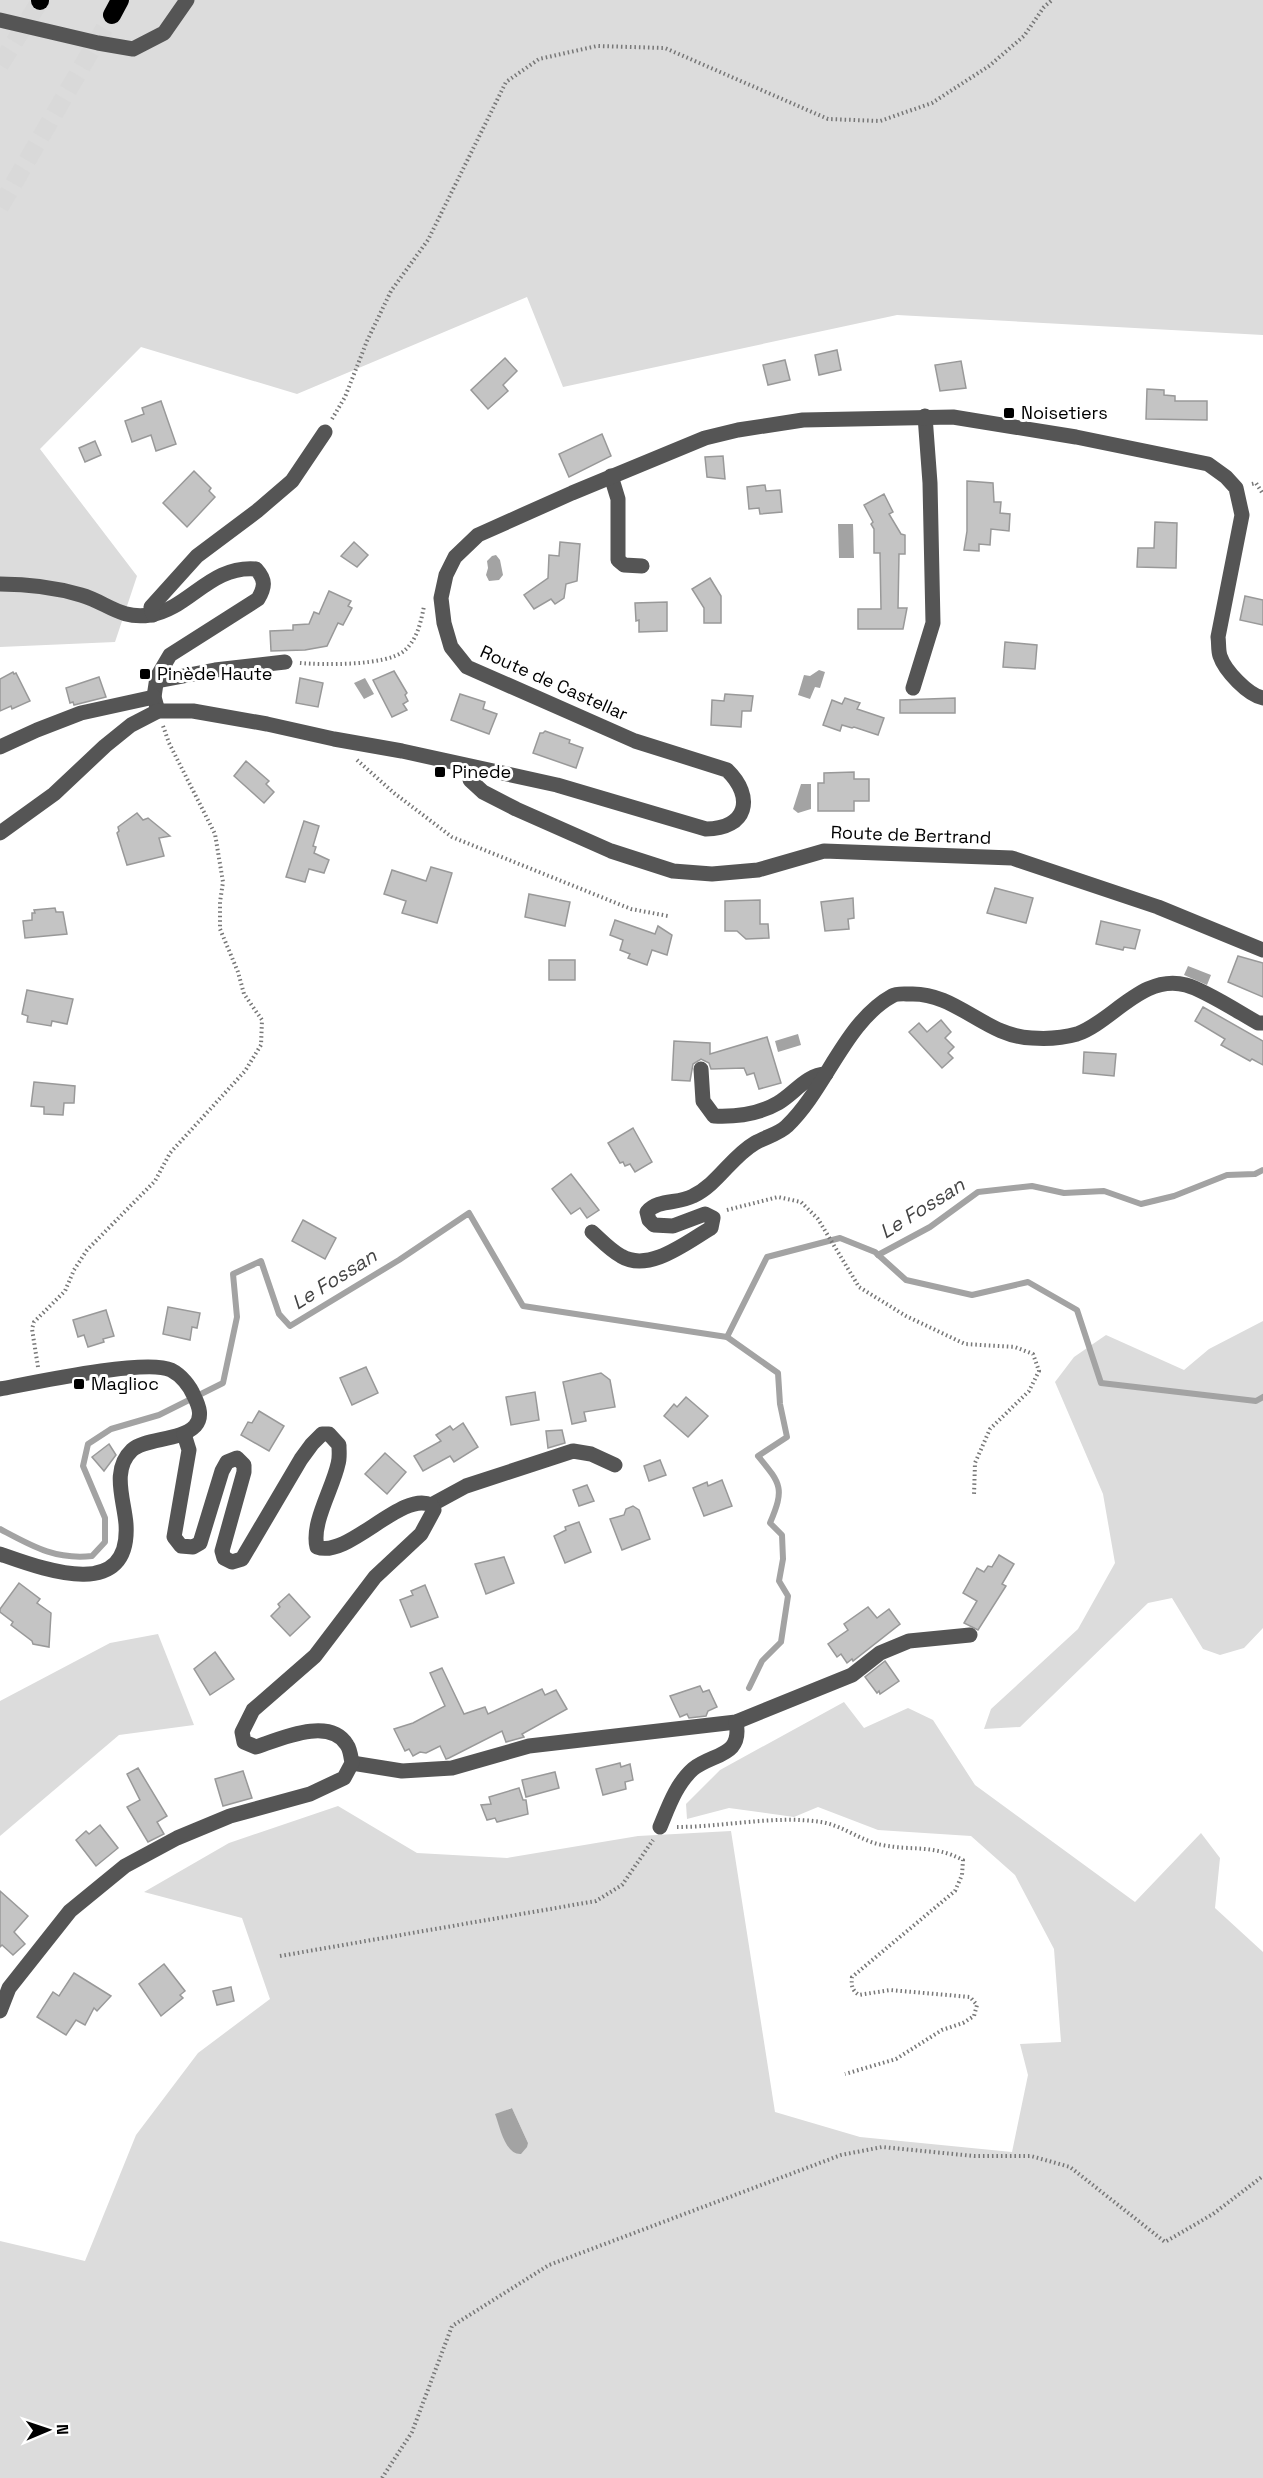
<svg xmlns="http://www.w3.org/2000/svg" width="1263" height="2478" viewBox="0 0 1263 2478" font-family="'Space Grotesk',sans-serif">
<style>
.green{fill:#dcdcdc;fill-rule:evenodd}
.water{fill:#a3a3a3}
.lines{fill:none;stroke-linecap:round;stroke-linejoin:round}
.stream{stroke:#a3a3a3;stroke-width:6}
.building{fill:#c4c4c4;stroke:#999;stroke-width:1.5}
.highway-tunnel{stroke:#d9d9d9;stroke-width:18;stroke-dasharray:18 9;stroke-linecap:butt}
.highway-casing{stroke:#dbdbdb;stroke-width:20}
.path{stroke:#777;stroke-width:4;stroke-dasharray:1.5 3;stroke-linecap:butt}
.minor{stroke:#555;stroke-width:15}
.highway{stroke:#000;stroke-width:18}
.poi-dot{fill:#000;stroke:#fff;stroke-width:2}
.labels{text-anchor:middle;stroke-width:6;stroke-linejoin:round;paint-order:stroke}
.poi-label{font-size:18px;fill:#000;stroke:#fff;text-anchor:start}
.street-label{font-size:18px;fill:#000;stroke:#fff}
.water-label{font-size:20px;font-style:italic;fill:#444;stroke:#fff}
</style>
<rect width="100%" height="100%" fill="#fff"/>
<g class="green">
<path d="M 0,0 L 1263,0 L 1263,335 L 897,315 L 563,387 L 527,297 L 297,394 L 141,347 L 40,449 L 137,576 L 115,642 L 0,647 Z"/>
<path d="M 1263,1321 L 1263,1628 L 1244,1648 L 1220,1655 L 1203,1649 L 1172,1598 L 1148,1603 L 1020,1727 L 984,1729 L 991,1709 L 1078,1629 L 1115,1563 L 1103,1494 L 1055,1382 L 1074,1357 L 1106,1335 L 1184,1370 L 1209,1349 Z"/>
<path d="M 158,1634 L 194,1725 L 119,1735 L 0,1836 L 0,1701 L 110,1643 Z"/>
<path d="M 844,1702 L 864,1728 L 908,1708 L 933,1720 L 975,1785 L 1135,1902 L 1201,1833 L 1220,1858 L 1215,1908 L 1263,1952 L 1263,2478 L 0,2478 L 0,2241 L 85,2261 L 136,2135 L 198,2053 L 270,1999 L 242,1918 L 144,1892 L 229,1843 L 338,1806 L 417,1853 L 507,1858 L 638,1836 L 731,1831 L 775,2112 L 860,2137 L 1012,2152 L 1028,2075 L 1020,2044 L 1061,2042 L 1054,1949 L 1015,1875 L 971,1836 L 878,1830 L 818,1807 L 794,1817 L 729,1808 L 687,1819 L 686,1804 L 720,1770 ZM 511,2108 L 512,2108 L 528,2143 L 496,2115 Z"/>
</g>
<g class="water">
<path d="M 838,524 L 853,524 L 854,558 L 839,558 Z"/>
<path d="M 496,555 L 500,560 L 503,575 L 499,580 L 489,581 L 486,575 L 488,568 L 487,561 L 492,556 Z"/>
<path d="M 819,670 L 825,672 L 820,688 L 815,687 L 810,699 L 798,695 L 804,675 L 810,676 Z"/>
<path d="M 365,678 L 374,694 L 364,699 L 354,683 Z"/>
<path d="M 801,784 L 811,784 L 811,809 L 798,813 L 793,809 Z"/>
<path d="M 1188,966 L 1211,975 L 1207,985 L 1184,975 Z"/>
<path d="M 798,1034 L 801,1045 L 778,1052 L 775,1041 Z"/>
<path d="M 512,2108 L 528,2143 L 527,2147 L 521,2154 C 505,2155 500,2127 495,2114 Z"/>
</g>
<g class="lines">
<g class="stream">
<path d="M 878,1255 L 930,1227 L 978,1192 L 1032,1186 L 1064,1193 L 1104,1191 L 1141,1204 L 1174,1196 L 1227,1175 L 1255,1174 L 1263,1170"/>
<path d="M 727,1337 L 767,1257 L 840,1238 L 875,1252 L 906,1280 L 972,1295 L 1028,1282 L 1077,1310 L 1101,1383 L 1256,1401 L 1263,1397"/>
<path d="M 0,1529 C 32,1546 55,1560 92,1556 L 105,1542 L 105,1518 L 83,1466 L 88,1444 L 111,1429 L 159,1415 L 223,1383 L 237,1317 L 233,1274 L 261,1261 L 279,1314 L 290,1326 L 399,1260 L 469,1213 L 523,1306 L 727,1337 L 778,1373 L 780,1404 L 787,1437 L 758,1456 C 781,1484 785,1488 770,1523 L 782,1535 L 783,1559 L 779,1581 L 788,1596 L 781,1642 L 762,1661 L 749,1688"/>
</g>
</g>
<g class="building">
<path d="M 837,350 L 841,370 L 819,375 L 815,355 Z"/>
<path d="M 505,358 L 517,371 L 503,385 L 508,391 L 488,409 L 471,390 Z"/>
<path d="M 785,360 L 790,380 L 768,385 L 763,365 Z"/>
<path d="M 961,361 L 966,388 L 940,391 L 935,365 Z"/>
<path d="M 1147,389 L 1164,390 L 1164,395 L 1175,396 L 1175,401 L 1207,401 L 1207,420 L 1146,419 Z"/>
<path d="M 161,401 L 176,444 L 156,451 L 151,435 L 132,442 L 125,421 L 144,414 L 142,408 Z"/>
<path d="M 602,434 L 611,456 L 569,477 L 559,454 Z"/>
<path d="M 95,441 L 101,455 L 85,462 L 79,448 Z"/>
<path d="M 723,456 L 725,479 L 707,477 L 705,457 Z"/>
<path d="M 194,471 L 211,488 L 209,491 L 215,497 L 187,527 L 163,503 Z"/>
<path d="M 967,481 L 993,483 L 994,502 L 1001,502 L 1000,513 L 1010,514 L 1009,531 L 991,529 L 990,545 L 979,544 L 979,551 L 964,550 L 967,531 Z"/>
<path d="M 765,485 L 766,491 L 780,490 L 782,512 L 760,514 L 759,508 L 749,509 L 747,487 Z"/>
<path d="M 884,494 L 893,512 L 889,514 L 901,534 L 905,535 L 905,554 L 899,554 L 898,608 L 907,608 L 903,629 L 858,629 L 858,609 L 881,609 L 880,553 L 874,553 L 874,529 L 871,524 L 873,522 L 864,505 Z"/>
<path d="M 1155,522 L 1177,523 L 1176,568 L 1137,567 L 1138,548 L 1154,548 Z"/>
<path d="M 354,542 L 368,555 L 357,567 L 341,556 Z"/>
<path d="M 560,542 L 580,544 L 577,581 L 566,584 L 564,598 L 555,604 L 551,599 L 534,609 L 524,595 L 548,578 L 549,555 L 559,556 Z"/>
<path d="M 710,578 L 721,596 L 721,623 L 704,623 L 704,608 L 692,589 Z"/>
<path d="M 329,591 L 351,601 L 348,606 L 352,608 L 343,625 L 338,623 L 327,646 L 305,650 L 271,651 L 270,631 L 293,630 L 293,625 L 309,624 L 314,612 L 319,614 Z"/>
<path d="M 1245,596 L 1263,600 L 1263,625 L 1240,620 Z"/>
<path d="M 667,602 L 667,631 L 639,632 L 639,620 L 636,621 L 635,603 Z"/>
<path d="M 1005,642 L 1037,645 L 1035,669 L 1003,667 Z"/>
<path d="M 394,671 L 407,693 L 405,695 L 408,701 L 403,704 L 407,710 L 392,717 L 373,680 Z"/>
<path d="M 13,672 L 14,674 L 16,673 L 30,701 L 12,709 L 11,706 L 0,711 L 0,679 Z"/>
<path d="M 99,677 L 106,697 L 74,705 L 73,702 L 70,703 L 66,688 Z"/>
<path d="M 300,678 L 323,683 L 318,707 L 296,703 Z"/>
<path d="M 460,694 L 485,702 L 483,709 L 497,714 L 489,734 L 451,720 Z"/>
<path d="M 725,694 L 753,696 L 751,711 L 742,711 L 741,727 L 711,725 L 712,700 L 724,701 Z"/>
<path d="M 845,698 L 860,703 L 857,709 L 884,718 L 878,735 L 854,727 L 852,728 L 842,725 L 840,731 L 823,725 L 832,700 L 842,704 Z"/>
<path d="M 955,698 L 955,713 L 900,713 L 900,700 Z"/>
<path d="M 545,731 L 570,740 L 569,743 L 583,748 L 576,768 L 533,753 L 540,733 L 543,733 Z"/>
<path d="M 246,761 L 269,781 L 266,784 L 274,792 L 264,803 L 234,776 Z"/>
<path d="M 854,772 L 854,779 L 869,779 L 869,801 L 854,801 L 854,811 L 818,811 L 818,783 L 824,783 L 824,773 Z"/>
<path d="M 137,813 L 143,820 L 148,818 L 170,836 L 159,838 L 164,856 L 127,865 L 117,833 L 119,831 L 118,827 Z"/>
<path d="M 304,821 L 319,826 L 313,846 L 316,847 L 314,853 L 329,860 L 324,873 L 309,869 L 305,882 L 286,877 Z"/>
<path d="M 431,867 L 452,873 L 437,923 L 402,913 L 406,901 L 384,894 L 392,870 L 426,881 Z"/>
<path d="M 995,888 L 1033,898 L 1026,923 L 987,913 Z"/>
<path d="M 529,894 L 570,902 L 565,926 L 525,917 Z"/>
<path d="M 853,898 L 854,918 L 848,919 L 849,929 L 825,931 L 821,902 Z"/>
<path d="M 760,900 L 760,924 L 768,924 L 769,938 L 746,939 L 737,931 L 725,931 L 725,901 Z"/>
<path d="M 55,908 L 56,912 L 63,912 L 67,934 L 25,938 L 23,921 L 32,920 L 32,913 L 35,913 L 34,910 Z"/>
<path d="M 615,920 L 655,934 L 658,926 L 672,935 L 667,955 L 652,950 L 647,965 L 628,958 L 630,954 L 620,950 L 623,940 L 610,935 Z"/>
<path d="M 1101,921 L 1140,930 L 1135,949 L 1124,947 L 1123,950 L 1096,944 Z"/>
<path d="M 1238,956 L 1263,963 L 1263,997 L 1228,982 Z"/>
<rect x="549" y="960" width="26" height="20"/>
<path d="M 27,990 L 73,999 L 67,1024 L 52,1021 L 51,1026 L 27,1022 L 28,1016 L 22,1014 Z"/>
<path d="M 1203,1007 L 1263,1041 L 1263,1065 L 1252,1059 L 1250,1061 L 1221,1045 L 1225,1039 L 1195,1021 Z"/>
<path d="M 941,1020 L 951,1032 L 945,1038 L 954,1047 L 948,1053 L 953,1058 L 942,1068 L 909,1032 L 919,1023 L 927,1032 Z"/>
<path d="M 767,1037 L 781,1083 L 759,1089 L 754,1073 L 747,1075 L 744,1068 L 711,1069 L 709,1063 L 701,1059 L 693,1064 L 690,1081 L 672,1080 L 674,1041 L 710,1043 L 710,1054 Z"/>
<path d="M 1084,1052 L 1116,1054 L 1114,1076 L 1083,1073 Z"/>
<path d="M 34,1082 L 75,1086 L 74,1103 L 64,1103 L 63,1115 L 44,1114 L 44,1107 L 31,1106 Z"/>
<path d="M 633,1128 L 652,1162 L 635,1172 L 630,1164 L 625,1166 L 623,1162 L 620,1163 L 608,1143 Z"/>
<path d="M 571,1174 L 599,1210 L 587,1218 L 580,1208 L 571,1214 L 552,1189 Z"/>
<path d="M 303,1220 L 336,1238 L 325,1259 L 292,1241 Z"/>
<path d="M 168,1307 L 200,1313 L 197,1328 L 192,1327 L 190,1340 L 163,1334 Z"/>
<path d="M 106,1310 L 114,1336 L 103,1339 L 104,1342 L 88,1347 L 84,1335 L 78,1337 L 73,1320 Z"/>
<path d="M 366,1367 L 378,1393 L 352,1405 L 340,1378 Z"/>
<path d="M 601,1373 L 610,1380 L 615,1407 L 584,1412 L 586,1421 L 572,1424 L 563,1382 Z"/>
<path d="M 535,1392 L 539,1420 L 511,1425 L 506,1397 Z"/>
<path d="M 686,1397 L 708,1416 L 688,1437 L 664,1416 L 674,1404 L 677,1407 Z"/>
<path d="M 259,1411 L 284,1426 L 269,1451 L 241,1435 L 248,1422 L 252,1423 Z"/>
<path d="M 463,1423 L 478,1447 L 454,1462 L 450,1456 L 423,1471 L 414,1456 L 441,1441 L 436,1435 L 450,1426 L 453,1430 Z"/>
<path d="M 562,1430 L 565,1443 L 548,1448 L 546,1431 Z"/>
<path d="M 109,1444 L 116,1455 L 104,1471 L 92,1457 Z"/>
<path d="M 385,1453 L 406,1472 L 387,1494 L 365,1474 Z"/>
<path d="M 660,1460 L 666,1475 L 649,1481 L 644,1466 Z"/>
<path d="M 722,1480 L 732,1506 L 704,1516 L 693,1488 L 707,1482 L 708,1486 Z"/>
<path d="M 587,1485 L 594,1501 L 579,1506 L 573,1490 Z"/>
<path d="M 633,1506 L 639,1510 L 650,1539 L 622,1550 L 610,1519 L 624,1515 L 626,1509 Z"/>
<path d="M 579,1522 L 591,1552 L 565,1563 L 554,1536 L 566,1530 L 565,1527 Z"/>
<path d="M 999,1555 L 1014,1564 L 1002,1584 L 1006,1586 L 978,1630 L 964,1623 L 977,1601 L 963,1593 L 977,1568 L 984,1572 L 988,1566 L 992,1567 Z"/>
<path d="M 504,1557 L 514,1583 L 486,1594 L 475,1564 Z"/>
<path d="M 19,1583 L 40,1599 L 37,1603 L 51,1613 L 49,1647 L 33,1644 L 32,1641 L 11,1625 L 13,1622 L 0,1612 L 0,1609 Z"/>
<path d="M 425,1585 L 438,1617 L 411,1627 L 400,1600 L 413,1595 L 411,1591 Z"/>
<path d="M 289,1594 L 310,1617 L 290,1636 L 271,1616 L 280,1607 L 278,1604 Z"/>
<path d="M 868,1607 L 877,1618 L 889,1609 L 900,1624 L 853,1661 L 852,1659 L 847,1663 L 841,1654 L 837,1657 L 828,1644 L 848,1630 L 844,1624 Z"/>
<path d="M 215,1652 L 234,1679 L 210,1695 L 194,1669 Z"/>
<path d="M 885,1661 L 899,1681 L 880,1694 L 879,1691 L 877,1693 L 865,1677 Z"/>
<path d="M 442,1668 L 464,1714 L 485,1707 L 488,1714 L 542,1689 L 545,1695 L 556,1690 L 567,1709 L 522,1734 L 524,1737 L 506,1742 L 502,1731 L 449,1758 L 446,1759 L 440,1746 L 426,1753 L 420,1752 L 413,1756 L 409,1749 L 405,1751 L 394,1729 L 413,1723 L 445,1706 L 430,1673 Z"/>
<path d="M 700,1686 L 703,1692 L 709,1690 L 717,1707 L 708,1711 L 706,1716 L 689,1718 L 687,1714 L 680,1717 L 670,1696 Z"/>
<path d="M 620,1763 L 621,1767 L 630,1764 L 633,1780 L 625,1782 L 626,1789 L 603,1795 L 596,1769 Z"/>
<path d="M 138,1768 L 167,1816 L 157,1822 L 164,1834 L 148,1842 L 127,1807 L 140,1800 L 127,1774 Z"/>
<path d="M 243,1771 L 252,1798 L 223,1806 L 215,1779 Z"/>
<path d="M 555,1772 L 559,1788 L 526,1797 L 522,1780 Z"/>
<path d="M 519,1788 L 523,1800 L 526,1800 L 528,1814 L 497,1822 L 495,1818 L 487,1820 L 481,1805 L 491,1804 L 489,1797 Z"/>
<path d="M 100,1825 L 118,1848 L 96,1866 L 76,1840 L 86,1831 L 89,1834 Z"/>
<path d="M 0,1891 L 28,1916 L 14,1932 L 25,1944 L 13,1955 L 2,1945 L 0,1947 Z"/>
<path d="M 164,1964 L 185,1991 L 180,1995 L 183,1998 L 161,2016 L 139,1984 Z"/>
<path d="M 74,1973 L 111,1996 L 97,2011 L 94,2008 L 85,2025 L 76,2020 L 66,2035 L 37,2017 L 53,1992 L 59,1996 Z"/>
<path d="M 231,1987 L 234,2001 L 217,2005 L 213,1991 Z"/>
</g>
<g class="lines">
<g class="highway-tunnel">
<path d="M 0,65 L 40,1"/>
<path d="M 0,207 L 112,15"/>
</g>
<defs>
<g id="highway">
<path d="M 40,1 L 40,0"/>
<path d="M 112,15 L 120,0"/>
</g>
</defs>
<use href="#highway" class="highway-casing"/>
<g class="path">
<path d="M 332,419 L 345,397 L 367,341 L 391,291 L 428,240 L 506,82 L 539,59 L 597,46 L 665,48 L 828,119 L 880,121 L 932,103 L 989,66 L 1024,36 L 1044,7 L 1052,0"/>
<path d="M 1252,484 L 1256,483 L 1263,494"/>
<path d="M 300,663 C 323,665 386,666 404,651 C 417,640 421,622 424,606"/>
<path d="M 357,760 L 394,793 L 452,837 L 631,909 L 668,916"/>
<path d="M 727,1210 L 778,1197 L 801,1202 L 818,1219 L 859,1287 L 906,1316 L 965,1344 L 1015,1347 L 1033,1354 L 1039,1371 L 1029,1391 L 990,1429 L 975,1463 L 974,1495"/>
<path d="M 38,1367 L 32,1329 L 34,1322 L 65,1291 L 74,1270 L 87,1250 L 155,1181 L 170,1153 L 245,1071 L 261,1045 L 262,1020 L 244,994 L 238,972 L 220,929 L 220,902 L 223,882 L 215,834 L 169,743 L 163,726"/>
<path d="M 677,1827 C 723,1827 776,1815 821,1822 C 842,1825 861,1841 882,1845 C 912,1851 932,1844 963,1860 L 962,1875 L 955,1891 L 852,1977 C 851,1986 852,1990 859,1995 L 890,1990 L 970,1997 L 977,2005 L 974,2016 L 963,2023 L 942,2030 L 896,2059 L 845,2074"/>
<path d="M 280,1956 L 596,1901 L 622,1885 L 653,1840"/>
<path d="M 382,2478 L 412,2432 L 452,2326 L 549,2265 L 841,2155 L 882,2147 L 974,2156 L 1031,2156 L 1070,2167 L 1165,2242 L 1213,2214 L 1263,2176"/>
</g>
<g class="minor">
<path d="M 0,20 L 98,43 L 133,49 L 164,33 L 187,0"/>
<path d="M 611,476 L 618,499 L 618,560 L 624,565 L 642,566"/>
<path d="M 0,584 C 28,584 54,587 81,595 C 106,602 121,620 150,615 C 189,609 210,565 256,569 C 266,580 265,587 258,599 L 170,655 L 157,677 L 154,697 L 158,711"/>
<path d="M 153,615 L 151,607 L 197,556 L 257,511 L 292,481 L 325,432"/>
<path d="M 157,681 L 215,670 L 285,662"/>
<path d="M 913,688 L 933,623 L 930,483 L 925,416"/>
<path d="M 0,747 L 37,730 L 81,713 L 154,697"/>
<path d="M 469,767 L 470,780 L 483,792 L 516,809 L 611,851 L 673,871 L 712,874 L 758,870 L 824,851 L 1012,858 L 1158,907 L 1263,950"/>
<path d="M 0,833 L 54,794 L 105,746 L 131,725 L 158,711 L 193,711 L 267,724 L 334,739 L 402,751 L 557,785 L 706,829 C 747,829 755,797 727,770 L 635,741 L 467,667 L 451,647 L 444,623 L 441,598 L 446,575 L 455,557 L 478,535 L 572,493 L 705,438 L 738,430 L 803,420 L 953,417 L 1076,437 L 1208,464 L 1226,477 L 1236,488 L 1242,515 L 1218,637 C 1219,643 1218,650 1220,656 C 1225,671 1248,695 1263,698"/>
<path d="M 701,1069 L 703,1101 L 714,1116 C 736,1117 759,1114 778,1103 C 796,1092 806,1075 826,1074"/>
<path d="M 592,1232 C 601,1240 610,1250 621,1256 C 649,1273 687,1242 711,1228 L 713,1218 L 705,1214 L 673,1226 L 654,1225 L 649,1220 L 647,1212 C 658,1199 678,1204 693,1196 C 718,1184 731,1157 755,1143 C 765,1137 779,1134 787,1126 C 826,1089 845,1022 892,996 C 897,993 904,994 910,994 C 956,992 986,1037 1032,1038 C 1046,1039 1063,1038 1077,1034 C 1112,1022 1143,973 1186,985 C 1205,990 1240,1013 1258,1023 L 1263,1023"/>
<path d="M 0,1389 C 32,1383 146,1358 171,1370 C 181,1375 190,1386 194,1396 C 199,1406 203,1417 195,1426 C 181,1441 145,1438 132,1450 C 111,1470 124,1499 126,1524 C 131,1603 43,1569 0,1554"/>
<path d="M 431,1505 L 466,1486 L 573,1451 L 591,1454 L 615,1465"/>
<path d="M 352,1763 L 402,1771 L 452,1768 L 529,1746 L 736,1722 L 852,1675 L 880,1653 L 909,1641 L 970,1635"/>
<path d="M 660,1827 C 668,1808 676,1784 693,1769 C 713,1753 743,1757 736,1722"/>
<path d="M 0,2011 L 9,1988 L 70,1911 L 125,1866 L 177,1838 L 230,1816 L 310,1794 L 344,1778 L 352,1763 C 351,1757 350,1749 347,1745 C 330,1716 280,1739 256,1747 L 244,1742 L 242,1732 L 253,1710 L 315,1656 L 375,1577 L 421,1534 L 434,1510 L 431,1505 C 402,1490 348,1559 317,1547 C 311,1523 333,1488 338,1464 C 340,1458 339,1452 339,1445 L 329,1434 L 322,1434 L 312,1444 L 301,1459 L 242,1559 L 232,1562 L 224,1558 L 222,1551 L 244,1472 L 244,1465 L 237,1458 L 227,1462 L 222,1471 L 200,1543 L 193,1547 L 181,1546 L 174,1537 L 189,1450 L 184,1434"/>
</g>
<use href="#highway" class="highway"/>
</g>
<g class="poi-dot">
<rect x="1003" y="407" width="12" height="12" rx="3"/>
<rect x="139" y="668" width="12" height="12" rx="3"/>
<rect x="434" y="766" width="12" height="12" rx="3"/>
<rect x="73" y="1378" width="12" height="12" rx="3"/>
</g>
<g class="labels">
<g class="poi-label">
<text x="1021" y="419">Noisetiers</text>
<text x="157" y="680">Pinède Haute</text>
<text x="452" y="778">Pinede</text>
<text x="91" y="1390">Maglioc</text>
</g>
<g class="street-label">
<text transform="translate(554 683) rotate(24)" y="6">Route de Castellar</text>
<text transform="translate(911 835) rotate(2)" y="6">Route de Bertrand</text>
</g>
<g class="water-label">
<text transform="translate(922 1208) rotate(-32)" y="7">Le Fossan</text>
<text transform="translate(334 1279) rotate(-32)" y="7">Le Fossan</text>
</g>
</g>
<g transform="translate(48 2430) rotate(88)" stroke="#ffffff" stroke-width="4.5" paint-order="stroke">
<path d="M0-4.5L10 22L0 15L-10 22Z" fill="#000000"/>
<text y="-9" font-size="16" font-weight="bold" text-anchor="middle" fill="#000000">N</text>
</g>
</svg>
